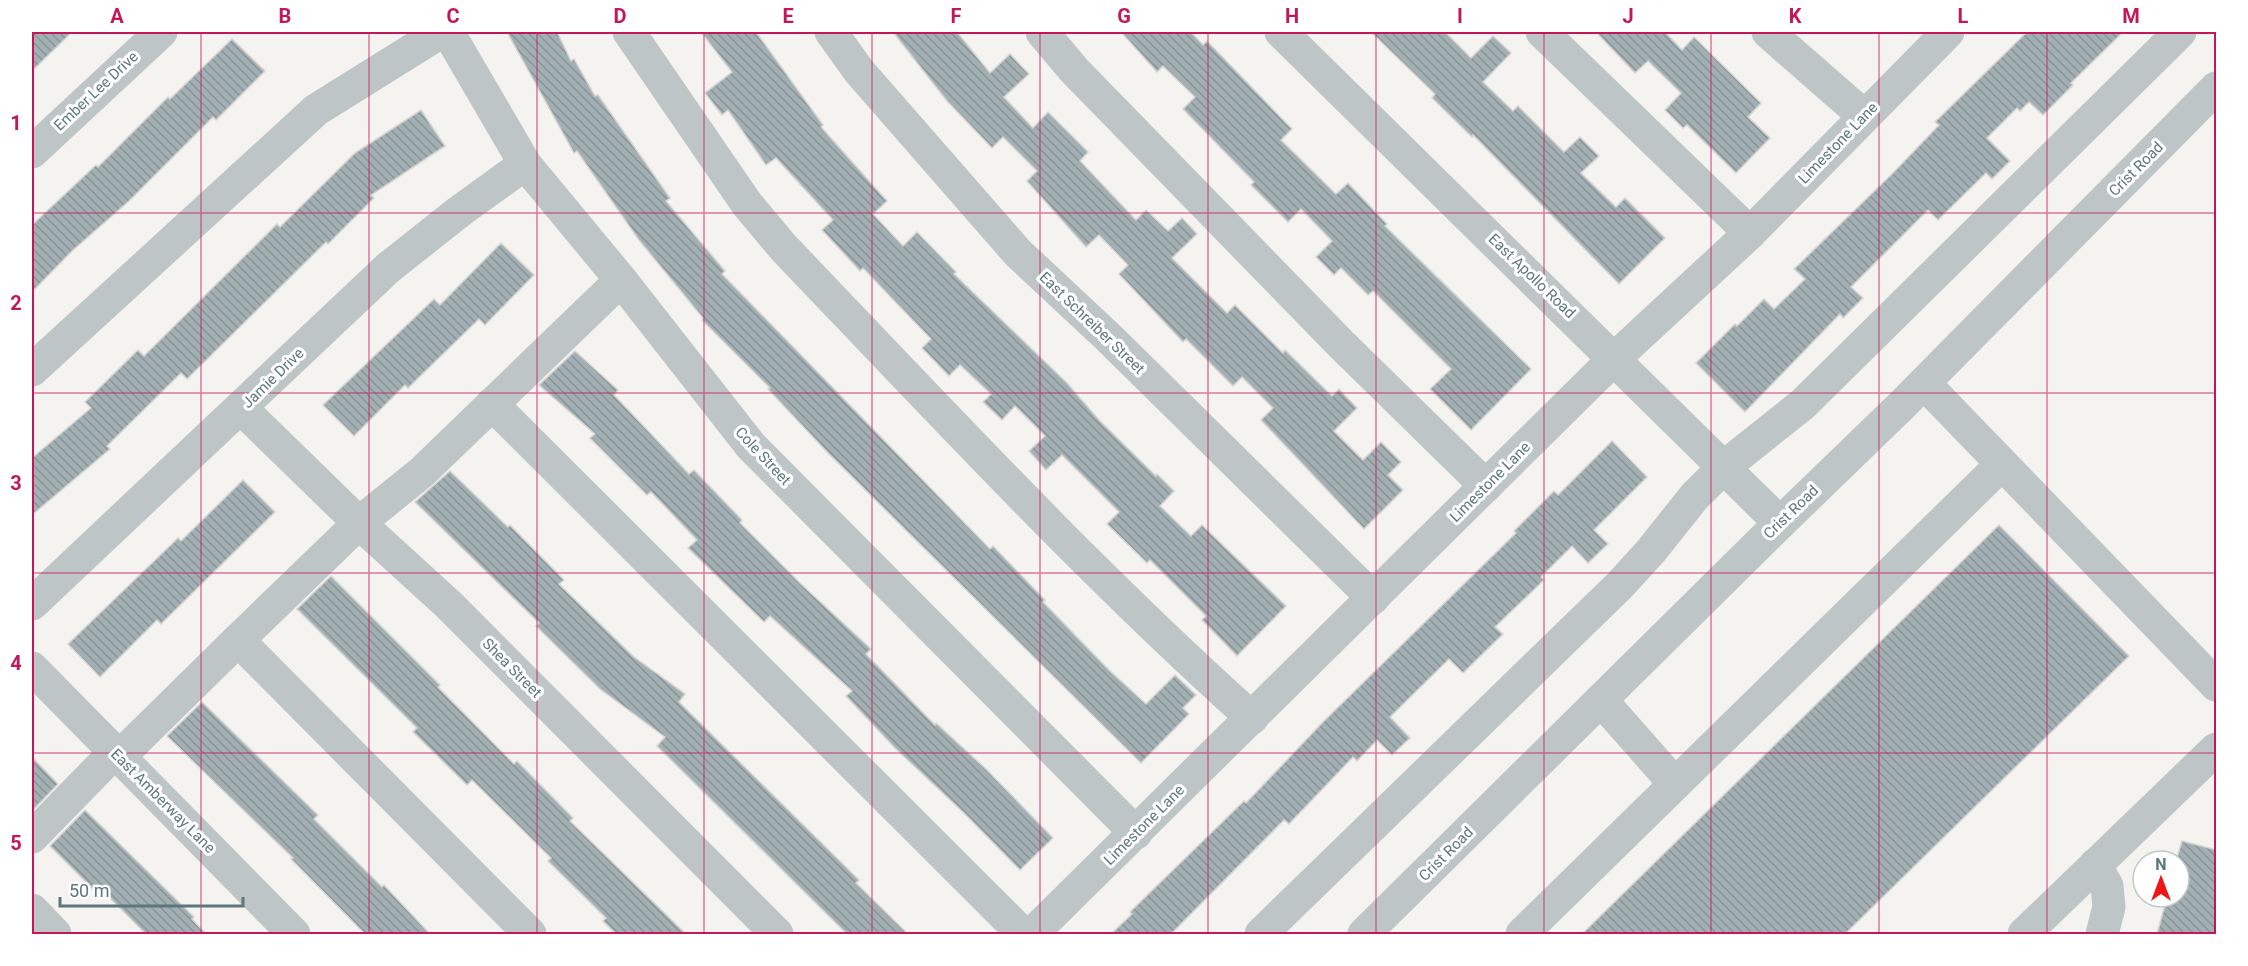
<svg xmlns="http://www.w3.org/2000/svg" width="2248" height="966" viewBox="0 0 2248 966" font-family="Roboto,sans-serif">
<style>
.building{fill:url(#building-back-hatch);stroke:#d6d5d3;stroke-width:1.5}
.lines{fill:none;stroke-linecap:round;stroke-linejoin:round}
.minor{stroke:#bec5c7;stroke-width:33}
.grid{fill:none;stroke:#c2185b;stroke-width:1.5;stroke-opacity:0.55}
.labels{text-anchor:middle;stroke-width:6;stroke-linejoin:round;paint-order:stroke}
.street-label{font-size:15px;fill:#5d777d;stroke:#fff}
.neatline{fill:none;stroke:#c2185b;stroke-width:2}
.grid-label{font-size:20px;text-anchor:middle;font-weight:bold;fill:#c2185b}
</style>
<defs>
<pattern id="building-back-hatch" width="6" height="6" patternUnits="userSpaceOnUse" patternTransform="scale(1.5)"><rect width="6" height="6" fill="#a3b0b3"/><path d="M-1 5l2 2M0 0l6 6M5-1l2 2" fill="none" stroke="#889497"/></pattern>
</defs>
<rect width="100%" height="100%" fill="#f5f3f0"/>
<g class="building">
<path d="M 32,32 L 72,32 L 32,71 Z"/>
<path d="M 507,32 L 557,32 L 571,61 L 574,59 L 595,96 L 598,95 L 670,198 L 666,201 L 725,271 L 722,274 L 990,549 L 993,546 L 1045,600 L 1043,602 L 1109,670 L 1146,704 L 1175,675 L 1196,695 L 1183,708 L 1189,714 L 1141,763 L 828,453 L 768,389 L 770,388 L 702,320 L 703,318 L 639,240 L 577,151 L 574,153 Z"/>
<path d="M 701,32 L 756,32 L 823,125 L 821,127 L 887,201 L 873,214 L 903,246 L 917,232 L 956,272 L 954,274 L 1067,383 L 1099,420 L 1156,476 L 1157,474 L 1174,491 L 1160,506 L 1191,536 L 1202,525 L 1286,606 L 1237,656 L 1202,620 L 1206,616 L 1150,560 L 1147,563 L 1107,524 L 1119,512 L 1062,455 L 1046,470 L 1029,451 L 1045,436 L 1015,406 L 1002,420 L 983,402 L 991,394 L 960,365 L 949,376 L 922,348 L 931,339 L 863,268 L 860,271 L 822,230 L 833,220 L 776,158 L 766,165 L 728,110 L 722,115 L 705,93 L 732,72 Z"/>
<path d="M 893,32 L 957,32 L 990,73 L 1010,54 L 1029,74 L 1004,97 L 1033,128 L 1048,112 L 1088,152 L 1080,161 L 1136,220 L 1146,210 L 1168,231 L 1182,218 L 1197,234 L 1172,258 L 1227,313 L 1235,305 L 1283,353 L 1285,350 L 1332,396 L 1339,389 L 1357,408 L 1334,431 L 1363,460 L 1381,442 L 1401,462 L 1388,475 L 1403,490 L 1364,529 L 1261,420 L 1273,408 L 1242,377 L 1233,386 L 1186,339 L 1183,342 L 1119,274 L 1128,265 L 1099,235 L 1086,247 L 1027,181 L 1037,171 L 1003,137 L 992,148 L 947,101 Z"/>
<path d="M 1121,32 L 1191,32 L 1203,45 L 1207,41 L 1292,129 L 1281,140 L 1336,194 L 1348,183 L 1387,224 L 1385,226 L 1531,369 L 1471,430 L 1430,389 L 1451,369 L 1373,291 L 1368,295 L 1341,268 L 1334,275 L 1316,257 L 1332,241 L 1301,209 L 1288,222 L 1251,185 L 1254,182 L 1183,109 L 1195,97 L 1163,66 L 1157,72 Z"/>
<path d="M 1371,32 L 1445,32 L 1471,58 L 1493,36 L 1511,53 L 1483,82 L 1513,111 L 1518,106 L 1564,152 L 1580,137 L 1599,156 L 1581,173 L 1616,207 L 1625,198 L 1665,238 L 1619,284 L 1473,135 L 1472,137 L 1432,98 L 1435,94 Z"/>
<path d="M 1596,32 L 1665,32 L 1682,50 L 1694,37 L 1761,103 L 1748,117 L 1770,138 L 1736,173 L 1687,125 L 1683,128 L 1665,110 L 1681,93 L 1648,61 L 1635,73 Z"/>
<path d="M 2027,32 L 2123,32 L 2071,83 L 2073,85 L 2043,115 L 2029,102 L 2020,111 L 2017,108 L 1987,138 L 2010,161 L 1992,179 L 1986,173 L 1938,220 L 1928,210 L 1851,287 L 1863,298 L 1843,318 L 1840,314 L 1745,412 L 1696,363 L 1735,324 L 1737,326 L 1764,299 L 1774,309 L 1805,279 L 1794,269 L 1892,174 L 1939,125 L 1935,122 Z"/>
<path d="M 232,39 L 265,71 L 216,120 L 213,117 L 129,201 L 72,251 L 32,292 L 32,225 L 96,165 L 98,167 L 168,97 L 170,99 Z"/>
<path d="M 421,110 L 445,146 L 371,195 L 374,198 L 328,244 L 326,242 L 187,379 L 181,373 L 107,446 L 110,449 L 32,515 L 32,458 L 91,408 L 85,402 L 138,350 L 144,356 L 277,224 L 280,227 L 355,153 Z"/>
<path d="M 501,243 L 534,275 L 485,325 L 479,319 L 408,388 L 405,385 L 354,436 L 323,405 L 434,299 L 440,305 Z"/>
<path d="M 575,351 L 618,390 L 614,395 L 689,474 L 694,470 L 742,520 L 740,523 L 801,584 L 871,649 L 866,654 L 935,725 L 936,723 L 987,770 L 1053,838 L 1020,870 L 964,813 L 895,748 L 846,696 L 852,691 L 770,616 L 764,622 L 688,548 L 697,540 L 651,492 L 647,495 L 590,438 L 595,434 L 539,385 Z"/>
<path d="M 1612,441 L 1647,477 L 1594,530 L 1608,544 L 1588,563 L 1572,546 L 1541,577 L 1544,580 L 1495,627 L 1503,634 L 1463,673 L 1449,659 L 1390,717 L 1410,738 L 1392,755 L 1377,740 L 1357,761 L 1353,757 L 1289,824 L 1284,820 L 1171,934 L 1111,934 L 1132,914 L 1130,912 L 1244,801 L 1246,803 L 1323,722 L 1516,533 L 1514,531 L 1554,491 L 1558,495 Z"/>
<path d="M 450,471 L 508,527 L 510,525 L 564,580 L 559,584 L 634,657 L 685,694 L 679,702 L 859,880 L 856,883 L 908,934 L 847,934 L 657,746 L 665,737 L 600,689 L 536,626 L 539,623 L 415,502 Z"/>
<path d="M 243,480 L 275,512 L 161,624 L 157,620 L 100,677 L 68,644 L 178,538 L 181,541 Z"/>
<path d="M 1999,525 L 2129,656 L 1845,934 L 1582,934 Z"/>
<path d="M 331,576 L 440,685 L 438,687 L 514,764 L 517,761 L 573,818 L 570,821 L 686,934 L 616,934 L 603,921 L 606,918 L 548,861 L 551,858 L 472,780 L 467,785 L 413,732 L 417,728 L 297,609 Z"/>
<path d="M 202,702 L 318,815 L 314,819 L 382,887 L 384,885 L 430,934 L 365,934 L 291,859 L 293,858 L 167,736 Z"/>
<path d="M 32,757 L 58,784 L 32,811 Z"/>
<path d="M 85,810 L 194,917 L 192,919 L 206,934 L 146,934 L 103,891 L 99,895 L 50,846 Z"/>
<path d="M 2182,841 L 2217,850 L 2217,934 L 2157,934 L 2167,897 L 2179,897 L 2179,861 L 2176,861 Z"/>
</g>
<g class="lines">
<g class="minor">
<path d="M 448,32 L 525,164 L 621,280 L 751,446 L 1136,833"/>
<path d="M 629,32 L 747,204 L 783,247 C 936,407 1087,570 1252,718"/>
<path d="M 831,32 L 859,71 L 1018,253 L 1109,338 L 1373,598"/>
<path d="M 1042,32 L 1074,70 L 1341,344 L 1486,486"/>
<path d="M 1281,32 L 1780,523"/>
<path d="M 1542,32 L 1750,233"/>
<path d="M 1768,32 L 1864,116"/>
<path d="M 32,152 L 161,32"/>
<path d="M 32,370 L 316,110 L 441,32"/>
<path d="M 1924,383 L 2216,685"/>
<path d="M 492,404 L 1023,934"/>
<path d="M 241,408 L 359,523 L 449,605 L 777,934"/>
<path d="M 32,604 L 388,268 L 460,211 L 525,164"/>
<path d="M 32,668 L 294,934"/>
<path d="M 1601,700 L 1675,784"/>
<path d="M 119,757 L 238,640"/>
<path d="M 32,837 L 115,752"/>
<path d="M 2095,865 L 2107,886 L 2109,907 L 2102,934"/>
<path d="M 32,910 L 55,934"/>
<path d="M 530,934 L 238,640 L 359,523 L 422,472 L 621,280"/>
<path d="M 1032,934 L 1615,358 L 1750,233 L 1948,32"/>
<path d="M 1261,934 L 1620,585 L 1651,551 L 1694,497 L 1724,467 L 1803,404 L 2180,32"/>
<path d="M 1364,934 L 1780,523 L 1901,406 L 2216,88"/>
<path d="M 1522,934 L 2002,464"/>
<path d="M 2024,934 L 2216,749"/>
</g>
</g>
<path class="grid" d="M 201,32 L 201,934M 369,32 L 369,934M 537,32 L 537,934M 704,32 L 704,934M 872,32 L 872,934M 1040,32 L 1040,934M 1208,32 L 1208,934M 1376,32 L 1376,934M 1544,32 L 1544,934M 1711,32 L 1711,934M 1879,32 L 1879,934M 2047,32 L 2047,934M 32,213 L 2216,213M 32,393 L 2216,393M 32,573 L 2216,573M 32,753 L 2216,753"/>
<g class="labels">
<g class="street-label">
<text transform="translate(96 91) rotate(-43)" y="5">Ember Lee Drive</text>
<text transform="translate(1838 143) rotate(-46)" y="5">Limestone Lane</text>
<text transform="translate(2136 169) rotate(-45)" y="5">Crist Road</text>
<text transform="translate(1532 276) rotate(44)" y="5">East Apollo Road</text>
<text transform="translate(1092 323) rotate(44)" y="5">East Schreiber Street</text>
<text transform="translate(273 378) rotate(-44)" y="5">Jamie Drive</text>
<text transform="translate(763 456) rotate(47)" y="5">Cole Street</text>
<text transform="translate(1490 482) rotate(-45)" y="5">Limestone Lane</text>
<text transform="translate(1791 512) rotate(-44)" y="5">Crist Road</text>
<text transform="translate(512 668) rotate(45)" y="5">Shea Street</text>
<text transform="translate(163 801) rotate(45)" y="5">East Amberway Lane</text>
<text transform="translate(1144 825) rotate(-45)" y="5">Limestone Lane</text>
<text transform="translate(1446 854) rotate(-45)" y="5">Crist Road</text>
</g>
</g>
<rect width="2248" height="966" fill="none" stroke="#ffffff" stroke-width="66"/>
<g transform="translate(2161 879)"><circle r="28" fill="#ffffff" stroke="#bec9cb" stroke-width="1.5"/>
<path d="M0-4.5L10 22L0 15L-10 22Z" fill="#ee1617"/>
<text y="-9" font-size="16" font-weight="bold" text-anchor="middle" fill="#5d777d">N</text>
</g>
<path d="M60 897v9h183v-9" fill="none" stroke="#5d777d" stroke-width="3"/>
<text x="69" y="897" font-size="18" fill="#5d777d" stroke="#ffffff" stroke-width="4.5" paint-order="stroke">50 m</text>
<rect x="33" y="33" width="2182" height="900" class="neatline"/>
<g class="grid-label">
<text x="117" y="23">A</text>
<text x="285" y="23">B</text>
<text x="453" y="23">C</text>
<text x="620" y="23">D</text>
<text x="788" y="23">E</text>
<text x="956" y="23">F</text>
<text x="1124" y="23">G</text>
<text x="1292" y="23">H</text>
<text x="1460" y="23">I</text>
<text x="1628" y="23">J</text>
<text x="1795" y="23">K</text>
<text x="1963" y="23">L</text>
<text x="2131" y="23">M</text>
<text x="16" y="130">1</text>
<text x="16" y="310">2</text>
<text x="16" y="490">3</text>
<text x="16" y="670">4</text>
<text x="16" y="850">5</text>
</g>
</svg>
